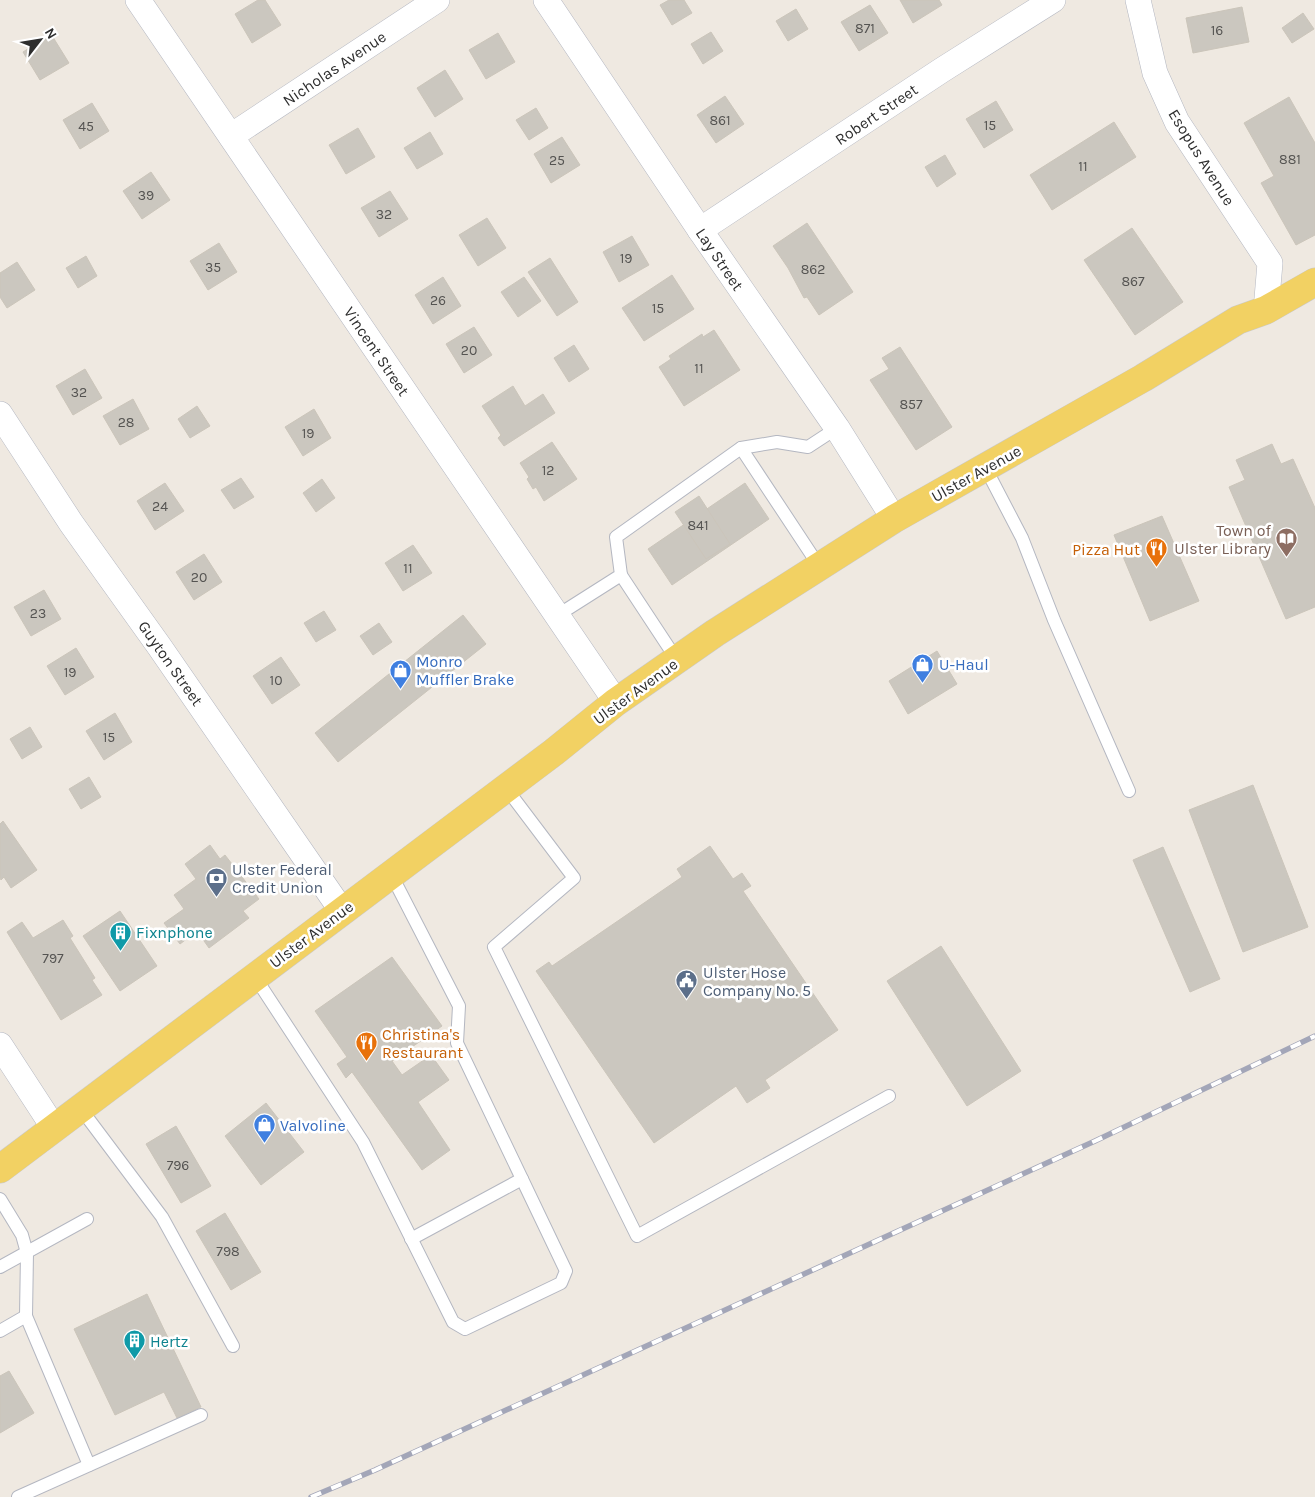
<svg xmlns="http://www.w3.org/2000/svg" width="1315" height="1497" viewBox="0 0 1315 1497" font-family="Karla,sans-serif">
<style>
.building{fill:#cbc7bf;stroke:#cbc5ba}
.lines{fill:none;stroke-linecap:round;stroke-linejoin:round}
.lane-casing{stroke:#b4b7c1;stroke-width:14}
.street-casing{stroke:#b4b7c1;stroke-width:26}
.primary-casing{stroke:#c9c9c9;stroke-width:29}
.lane{stroke:#fff;stroke-width:12}
.street{stroke:#fff;stroke-width:25}
.primary{stroke:#f2d163;stroke-width:28}
.rail-casing{stroke:#a3a6b8;stroke-width:5.5}
.rail{stroke:#fff;stroke-width:4;stroke-dasharray:11;stroke-linecap:butt}
.labels{text-anchor:middle;stroke-width:5;stroke-linejoin:round;paint-order:stroke}
.number-label{font-size:14px;fill:#555452}
.street-label{font-size:16px;fill:#2e2e2e;stroke:#fff}
.education-label{font-size:16px;fill:#785e54;stroke:#fff;text-anchor:end}
.food-label{font-size:16px;fill:#c56008;stroke:#fff;text-anchor:end}
.shop-label{font-size:16px;fill:#366cbe;stroke:#fff;text-anchor:start}
.service-label{font-size:16px;fill:#4e5e75;stroke:#fff;text-anchor:start}
.culture-label{font-size:16px;fill:#0d838f;stroke:#fff;text-anchor:start}
</style>
<rect width="100%" height="100%" fill="#efe9e1"/>
<g class="building">
<path d="M 258,0 L 265,0 L 281,25 L 252,43 L 235,14 Z"/>
<path d="M 669,0 L 684,0 L 692,13 L 672,25 L 660,5 Z"/>
<path d="M 900,0 L 939,0 L 942,5 L 913,23 Z"/>
<path d="M 870,5 L 888,33 L 859,51 L 841,22 Z"/>
<path d="M 1242,7 L 1249,42 L 1193,53 L 1186,18 Z"/>
<path d="M 796,9 L 808,29 L 788,41 L 776,21 Z"/>
<path d="M 1303,13 L 1314,29 L 1292,43 L 1282,28 Z"/>
<path d="M 711,32 L 723,51 L 703,64 L 691,44 Z"/>
<path d="M 498,33 L 515,62 L 486,79 L 469,50 Z"/>
<path d="M 51,34 L 69,63 L 40,80 L 23,52 Z"/>
<path d="M 445,70 L 463,99 L 435,117 L 417,88 Z"/>
<path d="M 725,96 L 744,124 L 716,143 L 697,115 Z"/>
<path d="M 1289,97 L 1315,143 L 1315,235 L 1296,245 L 1261,183 L 1274,176 L 1244,123 Z"/>
<path d="M 996,101 L 1013,130 L 984,148 L 966,119 Z"/>
<path d="M 92,103 L 109,131 L 80,149 L 63,120 Z"/>
<path d="M 536,108 L 548,128 L 529,140 L 516,120 Z"/>
<path d="M 1114,122 L 1136,157 L 1052,210 L 1030,175 Z"/>
<path d="M 358,128 L 375,157 L 346,174 L 329,145 Z"/>
<path d="M 430,132 L 443,154 L 417,169 L 404,148 Z"/>
<path d="M 562,137 L 580,165 L 551,183 L 534,154 Z"/>
<path d="M 945,155 L 956,174 L 937,187 L 925,167 Z"/>
<path d="M 151,172 L 170,200 L 142,219 L 123,191 Z"/>
<path d="M 390,191 L 408,219 L 379,237 L 361,208 Z"/>
<path d="M 487,218 L 506,248 L 478,266 L 459,235 Z"/>
<path d="M 807,223 L 853,292 L 819,315 L 807,297 L 804,298 L 788,268 L 773,246 Z"/>
<path d="M 1132,228 L 1183,302 L 1135,335 L 1084,260 Z"/>
<path d="M 632,236 L 649,265 L 619,282 L 603,252 Z"/>
<path d="M 219,243 L 237,272 L 208,290 L 190,261 Z"/>
<path d="M 86,256 L 97,276 L 78,288 L 66,268 Z"/>
<path d="M 550,258 L 578,302 L 557,316 L 528,272 Z"/>
<path d="M 17,262 L 35,290 L 7,308 L 0,297 L 0,273 Z"/>
<path d="M 672,275 L 694,309 L 644,341 L 622,308 Z"/>
<path d="M 443,277 L 461,306 L 433,324 L 415,295 Z"/>
<path d="M 524,277 L 541,301 L 518,317 L 501,292 Z"/>
<path d="M 474,327 L 492,355 L 464,373 L 446,344 Z"/>
<path d="M 714,330 L 740,370 L 684,406 L 659,367 L 671,359 L 669,356 L 702,334 L 703,337 Z"/>
<path d="M 574,345 L 589,369 L 569,382 L 554,358 Z"/>
<path d="M 900,347 L 952,427 L 916,450 L 870,380 L 889,369 L 882,358 Z"/>
<path d="M 85,369 L 102,398 L 73,415 L 56,386 Z"/>
<path d="M 513,386 L 525,406 L 543,394 L 555,413 L 504,446 L 498,438 L 501,435 L 482,406 Z"/>
<path d="M 133,399 L 149,429 L 120,445 L 103,416 Z"/>
<path d="M 197,406 L 210,426 L 190,438 L 178,419 Z"/>
<path d="M 314,409 L 331,438 L 303,456 L 285,427 Z"/>
<path d="M 552,442 L 577,479 L 544,501 L 536,487 L 533,489 L 527,479 L 529,477 L 520,463 Z"/>
<path d="M 1272,444 L 1281,464 L 1293,459 L 1315,508 L 1315,607 L 1286,619 L 1229,487 L 1245,480 L 1236,460 Z"/>
<path d="M 241,478 L 254,497 L 234,509 L 221,490 Z"/>
<path d="M 322,479 L 335,498 L 316,512 L 303,493 Z"/>
<path d="M 165,483 L 184,511 L 155,530 L 137,501 Z"/>
<path d="M 745,483 L 769,519 L 672,585 L 648,549 Z"/>
<path d="M 699,496 L 730,544 L 706,559 L 675,512 Z"/>
<path d="M 1162,516 L 1199,601 L 1150,621 L 1114,535 Z"/>
<path d="M 413,545 L 432,573 L 403,591 L 385,563 Z"/>
<path d="M 204,554 L 222,582 L 194,600 L 176,572 Z"/>
<path d="M 44,590 L 61,619 L 31,636 L 14,607 Z"/>
<path d="M 324,611 L 336,630 L 316,642 L 304,623 Z"/>
<path d="M 463,615 L 486,644 L 338,762 L 315,733 Z"/>
<path d="M 379,623 L 392,642 L 373,655 L 360,636 Z"/>
<path d="M 76,648 L 94,677 L 65,695 L 47,666 Z"/>
<path d="M 937,651 L 957,684 L 908,714 L 889,681 Z"/>
<path d="M 281,657 L 300,685 L 272,704 L 253,676 Z"/>
<path d="M 115,713 L 132,742 L 104,760 L 86,731 Z"/>
<path d="M 30,727 L 42,747 L 22,759 L 10,739 Z"/>
<path d="M 89,777 L 101,797 L 81,809 L 69,789 Z"/>
<path d="M 1253,785 L 1308,927 L 1243,952 L 1189,810 Z"/>
<path d="M 3,821 L 37,870 L 11,888 L 4,877 L 1,880 L 0,878 L 0,824 Z"/>
<path d="M 210,845 L 220,859 L 225,855 L 259,899 L 243,911 L 249,918 L 209,948 L 197,931 L 180,944 L 164,923 L 184,909 L 174,895 L 196,879 L 185,864 Z"/>
<path d="M 710,846 L 733,879 L 742,873 L 751,886 L 743,891 L 838,1030 L 765,1080 L 770,1088 L 747,1103 L 736,1086 L 654,1143 L 536,971 L 549,962 L 552,966 L 682,877 L 677,869 Z"/>
<path d="M 1163,847 L 1220,979 L 1190,992 L 1133,860 Z"/>
<path d="M 120,911 L 157,966 L 120,991 L 83,936 Z"/>
<path d="M 63,920 L 73,936 L 70,938 L 95,978 L 92,980 L 102,995 L 61,1020 L 7,932 L 22,922 L 33,938 Z"/>
<path d="M 941,946 L 1021,1071 L 967,1106 L 887,981 Z"/>
<path d="M 392,957 L 442,1026 L 392,1061 L 402,1075 L 431,1055 L 449,1080 L 418,1102 L 450,1150 L 422,1170 L 352,1072 L 346,1078 L 337,1064 L 347,1057 L 315,1011 Z"/>
<path d="M 266,1103 L 304,1152 L 261,1185 L 225,1136 Z"/>
<path d="M 176,1126 L 211,1186 L 181,1203 L 146,1144 Z"/>
<path d="M 225,1213 L 261,1272 L 231,1290 L 196,1231 Z"/>
<path d="M 147,1294 L 201,1407 L 177,1418 L 164,1392 L 115,1415 L 74,1329 Z"/>
<path d="M 9,1371 L 34,1413 L 0,1433 L 0,1376 Z"/>
</g>
<g class="lines">
<defs>
<g id="lane">
<path d="M 741,448 L 819,566"/>
<path d="M 985,467 L 1022,538 L 1054,620 L 1129,791"/>
<path d="M 621,575 L 677,660"/>
<path d="M 558,615 L 621,575 L 616,537 L 741,448 L 777,442 L 808,447 L 837,428"/>
<path d="M 506,788 L 574,878 L 494,947 L 637,1236 L 889,1096"/>
<path d="M 255,977 L 363,1142 L 453,1322 L 465,1329 L 561,1283 L 566,1271 L 457,1043 L 459,1006 L 391,874"/>
<path d="M 81,1109 L 162,1217 L 233,1346"/>
<path d="M 0,1199 L 22,1235 L 27,1253 L 26,1316 L 89,1465"/>
<path d="M 411,1239 L 522,1179"/>
<path d="M 0,1267 L 87,1219"/>
<path d="M 0,1331 L 26,1316"/>
<path d="M 18,1497 L 201,1415"/>
</g>
<g id="street">
<path d="M 138,0 L 616,702"/>
<path d="M 546,0 L 700,230 L 837,428 L 894,519"/>
<path d="M 1138,0 L 1155,73 L 1177,122 L 1270,263 L 1266,310"/>
<path d="M 231,136 L 437,0"/>
<path d="M 700,230 L 942,70 L 1053,0"/>
<path d="M 0,414 L 71,523 L 159,646 L 342,911"/>
<path d="M 0,1045 L 54,1128"/>
</g>
<path id="primary" d="M 0,1169 L 554,752 L 616,702 L 715,633 L 894,519 L 1143,378 L 1238,320 L 1266,310 L 1315,282"/>
</defs>
<use href="#lane" class="lane-casing"/>
<use href="#street" class="street-casing"/>
<use href="#primary" class="primary-casing"/>
<use href="#lane" class="lane"/>
<use href="#street" class="street"/>
<use href="#primary" class="primary"/>
<defs>
<path id="rail" d="M 311,1497 L 375,1470 L 1095,1141 L 1315,1036"/>
</defs>
<use href="#rail" class="rail-casing"/>
<use href="#rail" class="rail"/>
</g>
<defs>
<symbol id="library-pin" viewBox="-11 -11 22 30"><path d="M0 17L-7.5 6A9.5 9.5 0 1 1 7.5 6Z" fill="#8d6e63" stroke="#fff"/><path d="M-6-4Q-3-5.5-.7-3.5V5Q-3 3-6 4ZM6-4Q3-5.5 .7-3.5V5Q3 3 6 4Z" fill="#fff"/></symbol>
<symbol id="restaurant-pin" viewBox="-11 -11 22 30"><path d="M0 17L-7.5 6A9.5 9.5 0 1 1 7.5 6Z" fill="#e8710a" stroke="#fff"/><path d="M-5-6h1v4h1v-4h1v4h1v-4h1v5L-1.5 .5V6h-2V.5L-5-1ZM5-6V6H3V1.5H1.5Q1.5-4 5-6Z" fill="#fff"/></symbol>
<symbol id="shop-pin" viewBox="-11 -11 22 30"><path d="M0 17L-7.5 6A9.5 9.5 0 1 1 7.5 6Z" fill="#3f7fe0" stroke="#fff"/><path d="M-5-2.5h2.3a2.7 3.5 0 0 1 5.4 0H5L5.5 6h-11ZM-1.5-2.5h3a1.5 2.3 0 0 0-3 0Z" fill="#fff"/></symbol>
<symbol id="bank-pin" viewBox="-11 -11 22 30"><path d="M0 17L-7.5 6A9.5 9.5 0 1 1 7.5 6Z" fill="#5c6f8a" stroke="#fff"/><path d="M-6-4H6V4H-6ZM0-2.3a2.3 2.3 0 1 0 0 4.6a2.3 2.3 0 1 0 0-4.6Z" fill="#fff"/></symbol>
<symbol id="building-pin" viewBox="-11 -11 22 30"><path d="M0 17L-7.5 6A9.5 9.5 0 1 1 7.5 6Z" fill="#0f9aa8" stroke="#fff"/><path d="M-4-6H4V6H1V3H-1V6H-4ZM-2.5-4.3h1.7v1.8h-1.7ZM.8-4.3h1.7v1.8H.8ZM-2.5-1h1.7V.8h-1.7ZM.8-1h1.7V.8H.8Z" fill="#fff"/></symbol>
<symbol id="civic-pin" viewBox="-11 -11 22 30"><path d="M0 17L-7.5 6A9.5 9.5 0 1 1 7.5 6Z" fill="#5c6f8a" stroke="#fff"/><path d="M-.6-6.5H3V-4.5H.6V-3L4-1V1h2V6H-6V1h2V-1L-.6-3ZM-1.2 2.5V6h2.4V2.5Z" fill="#fff"/></symbol>
</defs>
<g fill-rule="evenodd">
<use href="#library-pin" x="1274" y="526" width="25" height="34"/>
<use href="#restaurant-pin" x="1144" y="536" width="25" height="34"/>
<use href="#shop-pin" x="910" y="652" width="25" height="34"/>
<use href="#shop-pin" x="388" y="658" width="25" height="34"/>
<use href="#bank-pin" x="204" y="866" width="25" height="34"/>
<use href="#building-pin" x="108" y="920" width="25" height="34"/>
<use href="#civic-pin" x="674" y="968" width="25" height="34"/>
<use href="#restaurant-pin" x="354" y="1030" width="25" height="34"/>
<use href="#shop-pin" x="252" y="1112" width="25" height="34"/>
<use href="#building-pin" x="122" y="1328" width="25" height="34"/>
</g>
<g class="labels">
<g class="number-label">
<text x="865" y="33">871</text>
<text x="1217" y="35">16</text>
<text x="720" y="125">861</text>
<text x="990" y="130">15</text>
<text x="86" y="131">45</text>
<text x="1290" y="164">881</text>
<text x="557" y="165">25</text>
<text x="1083" y="171">11</text>
<text x="146" y="200">39</text>
<text x="384" y="219">32</text>
<text x="626" y="263">19</text>
<text x="213" y="272">35</text>
<text x="813" y="274">862</text>
<text x="1133" y="286">867</text>
<text x="438" y="305">26</text>
<text x="658" y="313">15</text>
<text x="469" y="355">20</text>
<text x="699" y="373">11</text>
<text x="79" y="397">32</text>
<text x="911" y="409">857</text>
<text x="126" y="427">28</text>
<text x="308" y="438">19</text>
<text x="548" y="475">12</text>
<text x="160" y="511">24</text>
<text x="698" y="530">841</text>
<text x="408" y="573">11</text>
<text x="199" y="582">20</text>
<text x="38" y="618">23</text>
<text x="70" y="677">19</text>
<text x="276" y="685">10</text>
<text x="109" y="742">15</text>
<text x="53" y="963">797</text>
<text x="178" y="1170">796</text>
<text x="228" y="1256">798</text>
</g>
<g class="street-label">
<text transform="translate(334 68) rotate(-34)" y="6">Nicholas Avenue</text>
<text transform="translate(876 114) rotate(-34)" y="6">Robert Street</text>
<text transform="translate(1202 157) rotate(58)" y="6">Esopus Avenue</text>
<text transform="translate(720 259) rotate(56)" y="6">Lay Street</text>
<text transform="translate(377 351) rotate(56)" y="6">Vincent Street</text>
<text transform="translate(976 473) rotate(-29)" y="6">Ulster Avenue</text>
<text transform="translate(171 663) rotate(55)" y="6">Guyton Street</text>
<text transform="translate(635 691) rotate(-36)" y="6">Ulster Avenue</text>
<text transform="translate(311 934) rotate(-37)" y="6">Ulster Avenue</text>
</g>
<g class="education-label">
<text x="1271" y="536">Town of<tspan x="1271" dy="18">Ulster Library</tspan></text>
</g>
<g class="food-label">
<text x="1140" y="555">Pizza Hut</text>
<text x="382" y="1040" text-anchor="start">Christina's<tspan x="382" dy="18">Restaurant</tspan></text>
</g>
<g class="shop-label">
<text x="416" y="667">Monro<tspan x="416" dy="18">Muffler Brake</tspan></text>
<text x="939" y="670">U-Haul</text>
<text x="280" y="1131">Valvoline</text>
</g>
<g class="service-label">
<text x="232" y="875">Ulster Federal<tspan x="232" dy="18">Credit Union</tspan></text>
<text x="703" y="978">Ulster Hose<tspan x="703" dy="18">Company No. 5</tspan></text>
</g>
<g class="culture-label">
<text x="136" y="938">Fixnphone</text>
<text x="150" y="1347">Hertz</text>
</g>
</g>
<g transform="translate(40 40) rotate(59)" stroke="#ffffff" stroke-width="4" paint-order="stroke">
<path d="M0-4L9 19L0 12L-9 19Z" fill="#2e2e2e"/>
<text y="-8" font-size="14" font-weight="bold" text-anchor="middle" fill="#2e2e2e">N</text>
</g>
</svg>
